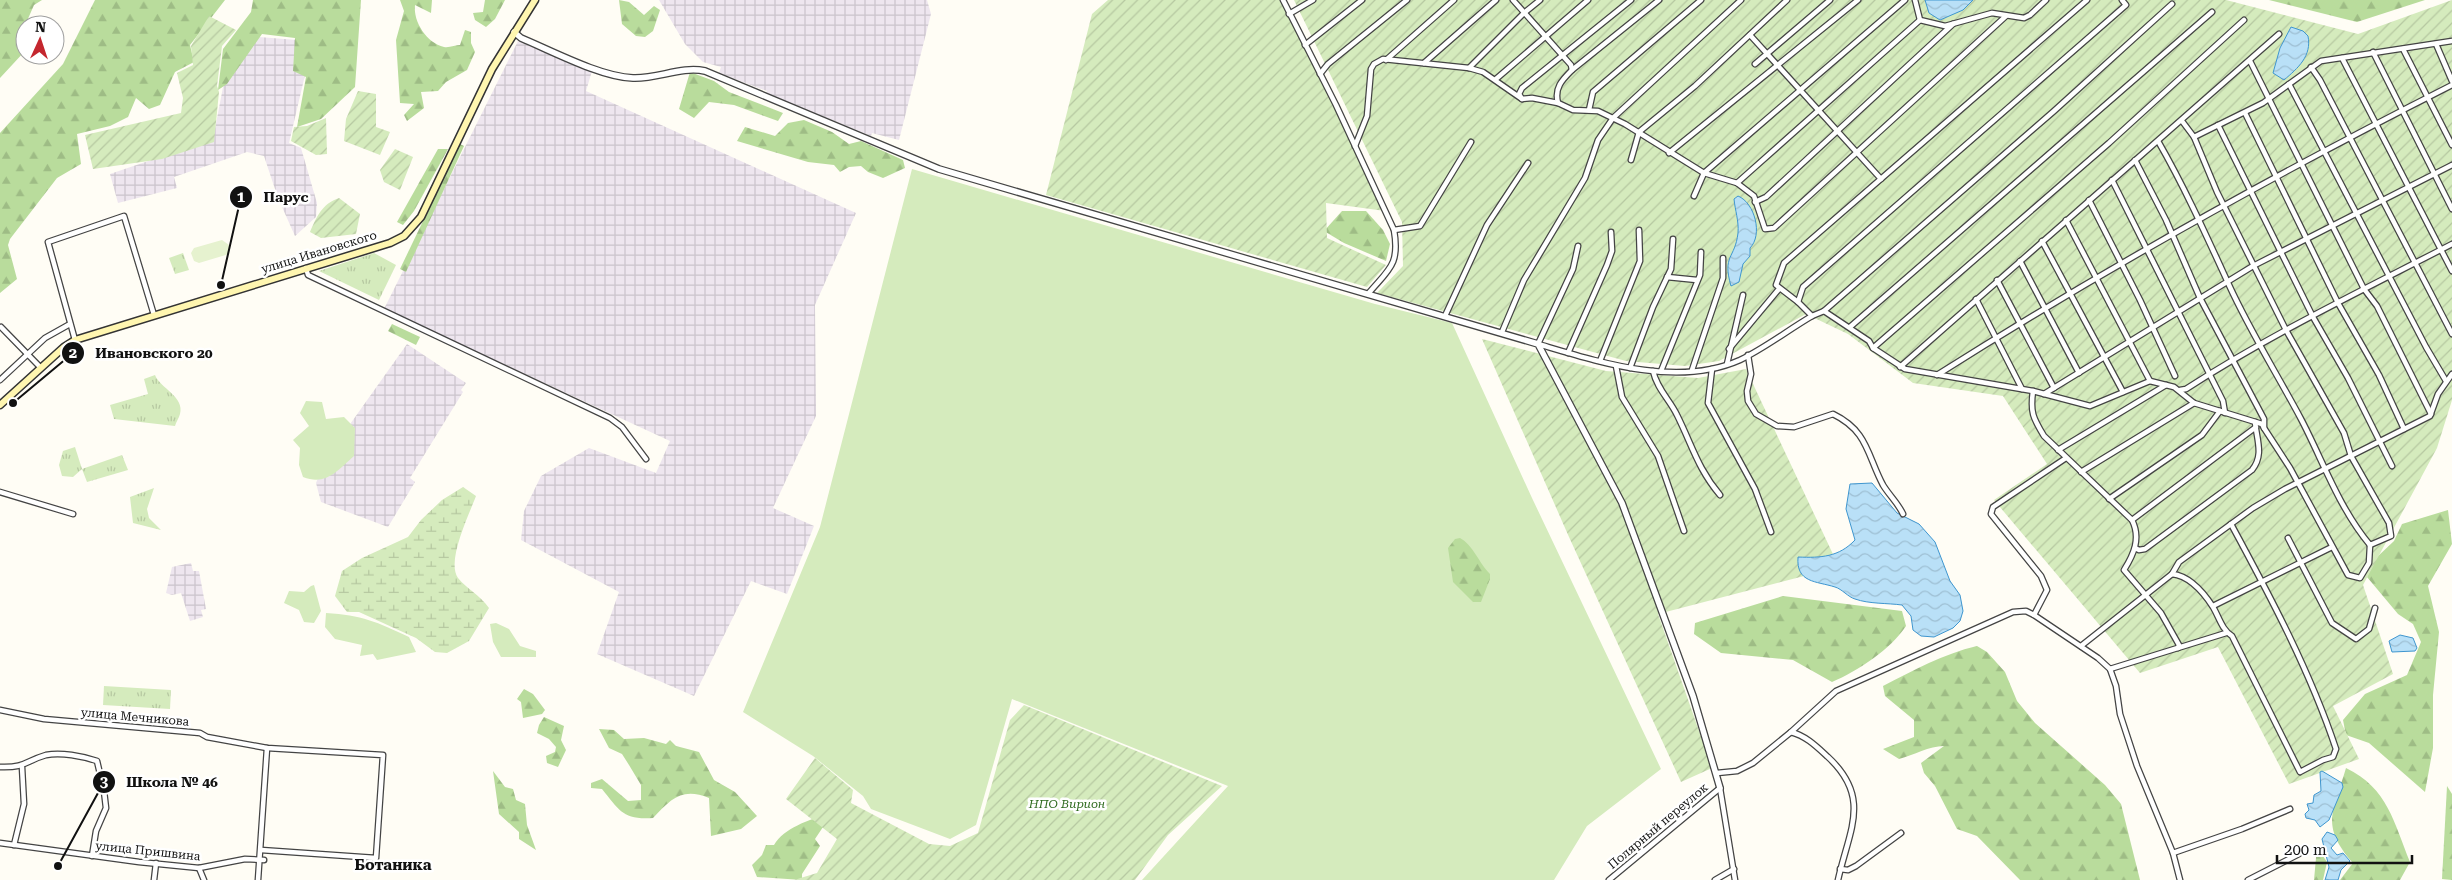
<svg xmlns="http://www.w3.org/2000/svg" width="2452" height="880" viewBox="0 0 2452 880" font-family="'Roboto Serif',serif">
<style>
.industrial{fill:url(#industrial-grid)}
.grass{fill:#d5ebbd}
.forest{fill:url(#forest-firs)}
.wetland{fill:url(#wetland-marsh)}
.park{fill:url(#park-tufts)}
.garden{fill:url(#garden-furrows)}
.pitch{fill:#e6f2cf}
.water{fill:url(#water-waves);stroke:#3f96cf}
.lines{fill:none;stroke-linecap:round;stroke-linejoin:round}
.minor-casing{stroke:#444;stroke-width:7}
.tertiary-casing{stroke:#444;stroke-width:8}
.secondary-casing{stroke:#333;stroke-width:9}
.minor{stroke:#fff;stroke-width:4.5}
.tertiary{stroke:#fff;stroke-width:5.5}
.secondary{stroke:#fff6b0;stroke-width:6}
.labels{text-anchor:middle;stroke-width:5;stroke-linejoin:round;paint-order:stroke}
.street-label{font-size:12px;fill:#111;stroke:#fff}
.park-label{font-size:12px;font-style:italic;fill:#2f6b1f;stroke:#fff}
.quarter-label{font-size:15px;font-weight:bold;fill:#111;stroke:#fff}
.leader{fill:none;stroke:#111;stroke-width:2}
.callout-dot{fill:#111;stroke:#fff;stroke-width:2}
.mark-label{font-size:15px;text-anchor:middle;font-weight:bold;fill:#fff}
.callout-label{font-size:14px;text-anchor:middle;font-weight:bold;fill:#111;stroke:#fff;stroke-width:5;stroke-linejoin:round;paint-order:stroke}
</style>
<defs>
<pattern id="industrial-grid" width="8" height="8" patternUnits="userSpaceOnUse" patternTransform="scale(1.25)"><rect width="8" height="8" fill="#eee6ef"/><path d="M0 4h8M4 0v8" fill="none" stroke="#cbc4cc"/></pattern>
<pattern id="forest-firs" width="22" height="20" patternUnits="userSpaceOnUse" patternTransform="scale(1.25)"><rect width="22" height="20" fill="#b9dc9c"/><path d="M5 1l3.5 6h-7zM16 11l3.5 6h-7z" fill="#9ebc85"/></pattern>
<pattern id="wetland-marsh" width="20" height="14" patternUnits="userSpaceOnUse" patternTransform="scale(1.25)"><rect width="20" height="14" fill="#d5ebbd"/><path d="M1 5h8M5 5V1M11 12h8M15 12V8" fill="none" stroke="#b6c8a1"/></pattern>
<pattern id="park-tufts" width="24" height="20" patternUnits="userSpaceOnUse" patternTransform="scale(1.25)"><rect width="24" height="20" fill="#d5ebbd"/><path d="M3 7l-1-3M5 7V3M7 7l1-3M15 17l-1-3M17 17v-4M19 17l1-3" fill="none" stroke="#b6c8a1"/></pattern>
<pattern id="garden-furrows" width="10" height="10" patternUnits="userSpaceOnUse" patternTransform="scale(1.25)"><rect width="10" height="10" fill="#d5ebbd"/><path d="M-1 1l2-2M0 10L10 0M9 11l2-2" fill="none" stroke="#b6c8a1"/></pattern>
<pattern id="water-waves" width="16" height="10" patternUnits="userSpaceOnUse" patternTransform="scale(1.25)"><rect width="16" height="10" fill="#b9e0f7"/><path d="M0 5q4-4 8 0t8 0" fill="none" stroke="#9ebfd3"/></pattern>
</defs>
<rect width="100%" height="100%" fill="#fffdf5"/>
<g class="industrial">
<path d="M 659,0 L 927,0 L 931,14 L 899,140 L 872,133 L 871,136 L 766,93 L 767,91 L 719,73 L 721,67 L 703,62 L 685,44 Z"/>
<path d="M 259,37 L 297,40 L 305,75 L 289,143 L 301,148 L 317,203 L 316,217 L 295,236 L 278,198 L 264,156 L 247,152 L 174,177 L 177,188 L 118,203 L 110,174 L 213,139 L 224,82 Z"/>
<path d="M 518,41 L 592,71 L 586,91 L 856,213 L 815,305 L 816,416 L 773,508 L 814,526 L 787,594 L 751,581 L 694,696 L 597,654 L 619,592 L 521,540 L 524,511 L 541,476 L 589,448 L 656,473 L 670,441 L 384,309 Z"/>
<path d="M 407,344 L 466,383 L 461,390 L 463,392 L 410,478 L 415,482 L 388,527 L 321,502 L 316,483 L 326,458 Z"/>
<path d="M 191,563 L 193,571 L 199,571 L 206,609 L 201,610 L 203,617 L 190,621 L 181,593 L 172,595 L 166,593 L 172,567 Z"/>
</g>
<g class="grass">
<path d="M 912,169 L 1375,304 L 1452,323 L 1532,498 L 1661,769 L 1587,826 L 1554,880 L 1142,880 L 1228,786 L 1012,699 L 976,825 L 950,839 L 871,809 L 863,796 L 813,756 L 743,712 L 820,527 Z"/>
<path d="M 306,401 L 322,402 L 326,419 L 344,417 L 355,428 L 354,456 C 337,471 326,486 303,477 L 299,465 L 300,448 L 293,440 L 309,426 L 300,413 Z"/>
<path d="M 314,585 L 321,611 L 314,623 L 304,622 L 299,610 L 284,603 L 289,591 L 304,592 L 311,586 Z"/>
<path d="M 326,613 C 362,615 377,622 409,637 L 416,652 L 377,660 L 373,654 L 360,656 L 362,645 L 335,639 L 325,627 Z"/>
<path d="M 496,623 L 509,629 L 520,646 L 536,651 L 536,657 L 501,657 L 493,642 L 490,624 Z"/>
</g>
<g class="forest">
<path d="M 0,0 L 42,0 L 34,5 L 27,21 L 35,25 L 25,25 L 25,51 L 0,78 Z"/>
<path d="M 95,0 L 225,0 L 190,45 L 194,62 L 175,72 L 160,105 L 149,109 L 136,98 L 128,117 L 110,126 L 77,134 L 81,164 L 57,178 L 10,239 L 8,245 L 17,279 L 0,293 L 0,133 L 63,64 Z"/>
<path d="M 253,0 L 361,0 L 355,87 L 321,119 L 297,127 L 306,77 L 293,71 L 295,38 L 262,34 L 227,84 L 218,90 L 223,49 L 251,12 Z"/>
<path d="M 400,0 L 432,0 L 431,13 L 415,5 C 413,22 427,43 444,47 C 449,48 456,45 460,45 L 465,30 L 471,32 L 471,43 L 475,52 L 467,70 L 446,82 L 438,91 L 421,92 L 424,108 L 407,121 L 404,115 L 414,104 L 400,103 L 396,40 L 404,11 Z"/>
<path d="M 485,0 L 505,0 L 495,19 L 486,27 L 475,20 L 473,13 L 483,12 Z"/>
<path d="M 619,0 L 629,2 L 644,15 L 654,6 L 660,10 L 653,31 L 645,37 L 636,36 L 622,24 Z"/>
<path d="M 2269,0 L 2425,0 L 2357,22 Z"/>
<path d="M 690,72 L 714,81 L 729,92 L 783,113 L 778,121 L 734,105 L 709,102 L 694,118 L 679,109 Z"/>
<path d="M 804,120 L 832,132 L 849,144 L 861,141 L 903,160 L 905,168 L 883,178 L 868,172 L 861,166 L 849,167 L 840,172 L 834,165 L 808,162 L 737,141 L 745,127 L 775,136 L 788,123 Z"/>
<path d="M 460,144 L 464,146 L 406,272 L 400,269 Z"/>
<path d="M 438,149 L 448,149 L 414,211 L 403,225 L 397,222 Z"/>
<path d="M 1342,211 L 1366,211 L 1383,230 L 1390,244 L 1386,261 L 1344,243 L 1324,231 Z"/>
<path d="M 392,324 L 420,337 L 416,345 L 388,331 Z"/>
<path d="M 2448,510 L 2452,544 L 2428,586 L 2439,632 L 2433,695 L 2433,748 L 2425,792 L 2369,743 L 2346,735 L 2343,720 L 2365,694 L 2407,675 L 2421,642 L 2413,624 L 2398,614 L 2367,577 L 2376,558 L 2394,541 L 2402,524 Z"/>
<path d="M 1460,538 C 1473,545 1479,563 1490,574 L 1490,579 L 1481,602 L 1473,602 L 1453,582 L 1448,548 L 1455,539 Z"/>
<path d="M 1783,596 L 1902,611 L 1906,626 C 1891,649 1858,671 1832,682 L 1793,660 L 1721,653 L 1694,634 L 1695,623 Z"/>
<path d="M 1977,646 L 1987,652 L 2005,672 L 2017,701 L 2035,723 L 2105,785 L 2121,804 L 2140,880 L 2020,880 L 1977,836 L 1957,829 L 1935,786 L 1924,773 L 1921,763 L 1944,746 C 1929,746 1914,755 1899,759 L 1883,749 L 1914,737 L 1914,720 L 1885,696 L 1883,686 C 1914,670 1943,654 1977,646 Z"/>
<path d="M 524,689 L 533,694 L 545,710 L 542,714 L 523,718 L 521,702 L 517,699 Z"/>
<path d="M 544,717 L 564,726 L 561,740 L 566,750 L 558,767 L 547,763 L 546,756 L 555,752 L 556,747 L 549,739 L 537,733 L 539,725 Z"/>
<path d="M 599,729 L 614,730 L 624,739 L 644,738 L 666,744 L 670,740 L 676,746 L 699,752 L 714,780 L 735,792 L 757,816 L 741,829 L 711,836 L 709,798 C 682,787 671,799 653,818 C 623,820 620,811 602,789 L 591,788 L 591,783 L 602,779 L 628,801 L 641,800 L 641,785 L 629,765 L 622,754 L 609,748 Z"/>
<path d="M 2346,768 C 2388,788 2394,823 2410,862 L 2400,880 L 2340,880 L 2353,863 C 2320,825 2333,812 2346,768 Z"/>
<path d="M 493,771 L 505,787 L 513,789 L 516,800 L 525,804 L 527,825 L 536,850 L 519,839 L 519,832 L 499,814 Z"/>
<path d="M 2447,786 L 2452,794 L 2452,880 L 2442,879 Z"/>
<path d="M 827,814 L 823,827 L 815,839 L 820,846 L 802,874 L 802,880 L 757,877 L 752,865 L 762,855 L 766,845 L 774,845 C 784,828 809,820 827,814 Z"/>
<path d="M 2317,847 L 2327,862 L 2323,880 L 2314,880 Z"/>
</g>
<path class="wetland" d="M 463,487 L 476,496 C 469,515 446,561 458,578 C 467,589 480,595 489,608 L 469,641 L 447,653 L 435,652 L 416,638 L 359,612 L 347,612 L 335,596 L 342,571 L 362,558 L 408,537 L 421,520 L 442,500 Z"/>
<g class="park">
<path d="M 183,253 L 189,270 L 175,274 L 169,258 Z"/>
<path d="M 374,253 L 396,265 L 379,300 L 319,271 Z"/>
<path d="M 155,375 C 160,388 185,397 180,414 C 179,418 176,422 175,426 L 114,419 L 110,405 L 148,394 L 144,379 Z"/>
<path d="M 75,447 L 82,469 L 73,477 L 62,476 L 59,465 L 63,451 Z"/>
<path d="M 122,455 L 128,470 L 87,482 L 82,469 Z"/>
<path d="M 154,488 L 147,509 L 149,518 L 161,530 L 133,523 L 130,497 Z"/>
<path d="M 104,686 L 171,690 L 170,709 L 103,705 Z"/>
</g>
<g class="garden">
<path d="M 1108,0 L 1286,0 L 1385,211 L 1326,203 L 1327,238 L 1386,265 L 1367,287 L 1046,195 L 1092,14 Z"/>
<path d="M 1294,0 L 2226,0 L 2358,34 L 2452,0 L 2452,400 L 2437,448 L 2363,585 L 2393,674 L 2333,706 L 2359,759 L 2289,784 L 2218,647 L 2140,673 L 1994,500 L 2047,464 L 2003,396 L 1913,383 L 1848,334 L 1806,314 L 1719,361 L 1685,366 L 1626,361 L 1377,293 L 1403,266 L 1402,222 Z"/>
<path d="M 209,16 L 236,30 L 222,46 L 217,86 L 219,92 L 214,142 L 162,159 L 93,169 L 85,135 L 181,113 L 183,98 L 177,73 L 193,65 L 191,46 Z"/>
<path d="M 358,91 L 376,94 L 376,127 L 390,132 L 380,155 L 344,141 L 346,119 Z"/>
<path d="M 326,118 L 327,154 L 316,155 L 291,141 L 294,127 L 307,126 Z"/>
<path d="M 395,149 L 413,157 L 400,190 L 384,182 L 380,170 Z"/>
<path d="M 339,198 L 360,214 L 356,234 L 321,238 L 310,232 C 317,216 322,204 339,198 Z"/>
<path d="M 1482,339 L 1606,371 L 1698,378 L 1746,369 L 1839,567 L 1658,614 L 1712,768 L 1681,782 L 1569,537 Z"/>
<path d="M 1024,705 L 1222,786 L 1168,835 L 1135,880 L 794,880 L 817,873 L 837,839 L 786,799 L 815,758 L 853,790 L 851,803 L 929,844 L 950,846 L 978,833 L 1010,720 Z"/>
</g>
<path class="pitch" d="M 222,240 L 229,245 L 229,254 L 199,263 L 194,261 L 191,253 L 194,248 Z"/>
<g class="water">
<path d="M 1925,0 L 1973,0 L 1963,10 L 1940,20 L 1929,13 Z"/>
<path d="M 2291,27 L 2303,31 L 2308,36 C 2312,56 2298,68 2284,80 L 2273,73 L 2280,48 Z"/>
<path d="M 1738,196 C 1755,203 1763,235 1750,248 L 1750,256 L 1743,264 L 1739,282 L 1731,286 C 1722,255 1735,259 1738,233 C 1739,221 1735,210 1734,199 Z"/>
<path d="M 1872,483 L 1897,513 L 1919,524 L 1935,542 L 1950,581 L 1960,595 L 1963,611 L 1960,621 L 1953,628 L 1934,637 L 1921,636 L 1913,630 L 1911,616 L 1902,605 C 1887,603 1869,604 1855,599 C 1848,597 1842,589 1835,587 C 1816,581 1796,583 1798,557 C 1821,558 1839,557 1855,540 L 1846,509 L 1850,484 Z"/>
<path d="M 2400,635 L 2413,638 L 2417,648 L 2415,651 L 2392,652 L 2389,641 Z"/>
<path d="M 2322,771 L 2342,783 L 2343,787 L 2329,820 L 2320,827 L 2315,820 L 2306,818 L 2305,814 L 2309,810 L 2307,804 L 2313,803 L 2314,795 L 2321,791 L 2320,772 Z"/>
<path d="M 2327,832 L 2335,835 L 2338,840 L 2331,848 L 2337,855 L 2343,853 L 2350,861 L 2341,870 L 2338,880 L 2325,880 L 2329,867 L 2322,839 Z"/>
</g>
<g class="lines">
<defs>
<g id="minor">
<path d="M 1283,0 L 1336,105 L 1394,230 C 1400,265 1389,269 1368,294"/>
<path d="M 1513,0 L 1571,65 L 1572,70 C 1562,80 1554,88 1558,103 L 1573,110 L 1598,111 L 1625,124 L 1704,173 L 1737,183 L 1754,196 L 1765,229 L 1774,228 L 2006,16"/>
<path d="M 1915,0 L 1920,20 L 1945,26 L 1992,13 L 2024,18 L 2030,15 L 2046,0"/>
<path d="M 1289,14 L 1313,0"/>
<path d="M 1750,35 L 1881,179"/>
<path d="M 2436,44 L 2452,81"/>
<path d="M 1305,45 L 1362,0"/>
<path d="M 2403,49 L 2452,145"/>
<path d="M 2373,52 L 2452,209"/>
<path d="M 2342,58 L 2452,271"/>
<path d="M 1386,60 L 1454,0"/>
<path d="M 2250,61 L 2364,289 L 2377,306 L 2431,414"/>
<path d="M 1424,63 L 1496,0"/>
<path d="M 1755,64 L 1830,0"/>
<path d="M 2311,67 L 2320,80 L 2452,334"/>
<path d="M 1469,68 L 1524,13 L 1540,0"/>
<path d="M 1572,70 L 1659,0"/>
<path d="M 1320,74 L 1328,64 L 1407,0"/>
<path d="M 1496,79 L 1588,0"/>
<path d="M 2289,84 L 2426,347 L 2446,381"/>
<path d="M 1558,103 L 1532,98 L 1522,99 L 1519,94 L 1522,88 L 1631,0"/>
<path d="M 1589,110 L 1593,92 L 1701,0"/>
<path d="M 2245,113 L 2338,303 L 2379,375 L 2404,429"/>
<path d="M 2218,125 L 2313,317 L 2348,378 L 2392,466"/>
<path d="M 2194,137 L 2263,103 L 2321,61 L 2452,41"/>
<path d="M 2158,141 C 2185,188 2207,237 2229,285 C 2250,331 2277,374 2301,419 C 2323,461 2339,508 2370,545 L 2391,536 L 2389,523 L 2351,456 L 2344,433 L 2286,330 L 2217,192 L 2194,137 L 2182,121"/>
<path d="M 1355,146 L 1367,116 L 1371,69 L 1374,64 L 1383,59 L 1469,68 L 1483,72 L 1522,99"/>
<path d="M 1669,153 L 1858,0"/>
<path d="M 1631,160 L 1639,132 L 1695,86 L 1787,0"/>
<path d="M 2135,160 L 2166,220 L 2200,298 L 2264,419 L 2264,428 L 2290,468 L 2348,575 L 2360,578 L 2369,563 L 2370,545"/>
<path d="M 2112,180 L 2223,401 L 2225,413"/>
<path d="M 1737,183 L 1920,20"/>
<path d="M 1694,196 L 1704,173 L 1905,0"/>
<path d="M 2089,200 L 2140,300 L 2175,376"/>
<path d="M 1755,202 L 1766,197 L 1953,24"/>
<path d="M 2066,220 L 2150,381"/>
<path d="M 1394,230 L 1420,226 L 1471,142"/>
<path d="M 2042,241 L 2123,392"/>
<path d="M 1578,246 L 1573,269 L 1538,344 C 1599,362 1677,388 1740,360 C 1765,348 1788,330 1812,316 L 1824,311 L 1869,341 L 1873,348 L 1905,369 L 2033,391 L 2090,406 L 2150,381 L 2174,387 L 2194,403 L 2262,424 L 2264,428"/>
<path d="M 2020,261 L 2079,373"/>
<path d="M 306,268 L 308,275 L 610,418 L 622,427 L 646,459"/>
<path d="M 1667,277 L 1697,280"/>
<path d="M 1997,280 L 2054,388"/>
<path d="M 1976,299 L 2022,389"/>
<path d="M 1798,302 L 1776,285 L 1784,263 L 2087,0"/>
<path d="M 1824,311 L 2054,111 L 2172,4"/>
<path d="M 1445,316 L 1487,225 L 1528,163"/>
<path d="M 1812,316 L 1798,302 L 1803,287 L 2126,5 L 2122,0"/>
<path d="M 1,327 L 41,368"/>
<path d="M 1850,327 L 2212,12"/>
<path d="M 1502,332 L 1524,280 L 1585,178 L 1598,140 L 1613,118 L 1741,0"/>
<path d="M 75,340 L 48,242 L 124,216 L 154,315"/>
<path d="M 1873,348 L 2109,143 L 2244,20"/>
<path d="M 1729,349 L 1779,289"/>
<path d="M 1568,353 L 1607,265 L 1612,251 L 1611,232"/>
<path d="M 1748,355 L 1751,374 L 1747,391 L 1748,401 L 1756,414 L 1777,426 L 1794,427 L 1833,414 C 1868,431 1867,455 1883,485 C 1889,495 1898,503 1903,514"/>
<path d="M 1600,361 L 1640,261 L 1639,230"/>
<path d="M 1727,364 L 1743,295"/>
<path d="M 1616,366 L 1622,397 L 1658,456 L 1684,531"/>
<path d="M 1900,367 L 2279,34"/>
<path d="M 1630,368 L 1653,307 L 1671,269 L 1673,239"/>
<path d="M 1712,369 L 1708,403 L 1755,489 L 1771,532"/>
<path d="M 1692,370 L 1723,278 L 1723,258"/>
<path d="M 1653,371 C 1657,389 1670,400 1677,415 C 1692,445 1698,469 1720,495"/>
<path d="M 1661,371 L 1700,275 L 1701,252"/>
<path d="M 1937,375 C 2103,270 2276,174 2452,85"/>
<path d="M 0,380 L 45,338 L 70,324"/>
<path d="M 2180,390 L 2186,389 C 2271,334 2363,290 2452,244"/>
<path d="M 2033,391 C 2030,412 2033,418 2044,436 L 2132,520 C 2141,538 2134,554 2124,570 L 2161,613 L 2179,645 L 2178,648"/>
<path d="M 2044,394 L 2253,266 L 2452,165"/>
<path d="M 2058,450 L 2166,385"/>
<path d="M 2081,472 L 2194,403"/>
<path d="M 0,492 L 73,514"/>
<path d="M 2109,499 L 2202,435 L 2220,411"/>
<path d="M 2132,520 L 2256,427"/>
<path d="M 2288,538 L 2332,623 L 2356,639 L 2369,629 L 2375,608"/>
<path d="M 2135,548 L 2139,550 L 2145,549 L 2252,470 C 2264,455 2257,441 2255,422"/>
<path d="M 2172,574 L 2179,562 L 2253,508 L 2285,489 L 2430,416 L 2438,394 L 2452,374"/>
<path d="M 2213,606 L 2332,547"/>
<path d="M 2034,615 L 2047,590 L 2041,576 L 1991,514 L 1993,507 L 2066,458"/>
<path d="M 2081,646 L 2172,574 C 2190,576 2204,593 2213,607 C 2219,617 2222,630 2232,636 L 2300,772 L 2323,760 L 2333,757 L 2336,749 C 2310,671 2270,596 2231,524"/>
<path d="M 2110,669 L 2226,633"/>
<path d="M 0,710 L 44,719 L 200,733 L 207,737 L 267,748 L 383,755 L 376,858 L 261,850"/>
<path d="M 1791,732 L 1836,691 L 2013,612 L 2026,611 L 2034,615 L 2098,658 L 2110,669 L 2116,686 L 2120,714 L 2137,766 L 2173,853 L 2180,880"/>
<path d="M 0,767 C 26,768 25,761 46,755 C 61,752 82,756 97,761 L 104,791 L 106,808 L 96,831 L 92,856"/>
<path d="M 1717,773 L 1737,771 L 1753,763 L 1791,732 C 1806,736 1816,746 1828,757 C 1872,798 1849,830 1838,880"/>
<path d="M 1720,788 L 1735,880"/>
<path d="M 0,843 L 139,862 L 199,868 L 245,859 L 264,860"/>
<path d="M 14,845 L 24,804 L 22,767"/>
<path d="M 2173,853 L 2242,829 L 2290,809"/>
<path d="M 199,868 L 204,880"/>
<path d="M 1840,869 L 1848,870 L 1856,866 L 1901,833"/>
<path d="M 154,880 L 156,863"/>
<path d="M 258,880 L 267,748"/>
<path d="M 1609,880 L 1720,788"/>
<path d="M 1715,880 L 1734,869"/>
<path d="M 2248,880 L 2299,854"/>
</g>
<path id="tertiary" d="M 514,32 L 521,38 C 552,51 601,77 633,78 C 658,79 681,66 705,71 L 939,169 L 1538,344 L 1622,503 L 1693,696 L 1720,788"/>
<path id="secondary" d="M 0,405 L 64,347 L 75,340 L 390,243 L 404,236 L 421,217 L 492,69 L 535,0"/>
</defs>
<use href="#minor" class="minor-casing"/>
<use href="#tertiary" class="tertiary-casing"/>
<use href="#secondary" class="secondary-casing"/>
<use href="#minor" class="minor"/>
<use href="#tertiary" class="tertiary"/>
<use href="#secondary" class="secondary"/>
</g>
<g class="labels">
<g class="street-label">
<text transform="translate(319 252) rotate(-17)" y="4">улица Ивановского</text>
<text transform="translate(135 717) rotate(5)" y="4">улица Мечникова</text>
<text transform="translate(1658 826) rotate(-40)" y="4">Полярный переулок</text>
<text transform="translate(148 851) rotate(6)" y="4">улица Пришвина</text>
</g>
<g class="park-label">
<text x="1067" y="808">НПО Вирион</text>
</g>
<g class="quarter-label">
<text x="393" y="870">Ботаника</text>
</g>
</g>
<path class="leader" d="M221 285L241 197M13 403L73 353M58 866L104 782"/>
<g class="callout-dot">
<circle cx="221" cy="285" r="5"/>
<circle cx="13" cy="403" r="5"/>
<circle cx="58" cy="866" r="5"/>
<circle cx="241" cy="197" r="12"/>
<circle cx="73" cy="353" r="12"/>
<circle cx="104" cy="782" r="12"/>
</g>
<g class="mark-label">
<text x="241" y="202">1</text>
<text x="73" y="358">2</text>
<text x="104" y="787">3</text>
</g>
<g class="callout-label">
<text x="286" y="202">Парус</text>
<text x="154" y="358">Ивановского 20</text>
<text x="172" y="787">Школа № 46</text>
</g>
<g transform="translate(40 40) rotate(3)"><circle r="24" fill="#ffffff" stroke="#a0a0a0"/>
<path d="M0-4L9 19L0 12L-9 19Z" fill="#c4262e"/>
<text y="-8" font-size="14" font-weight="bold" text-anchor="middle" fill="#111111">N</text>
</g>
<path d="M2277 855v8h135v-8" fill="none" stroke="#111111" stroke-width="2.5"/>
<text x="2284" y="855" font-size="15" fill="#111111" stroke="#ffffff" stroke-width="4" paint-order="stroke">200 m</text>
</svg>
